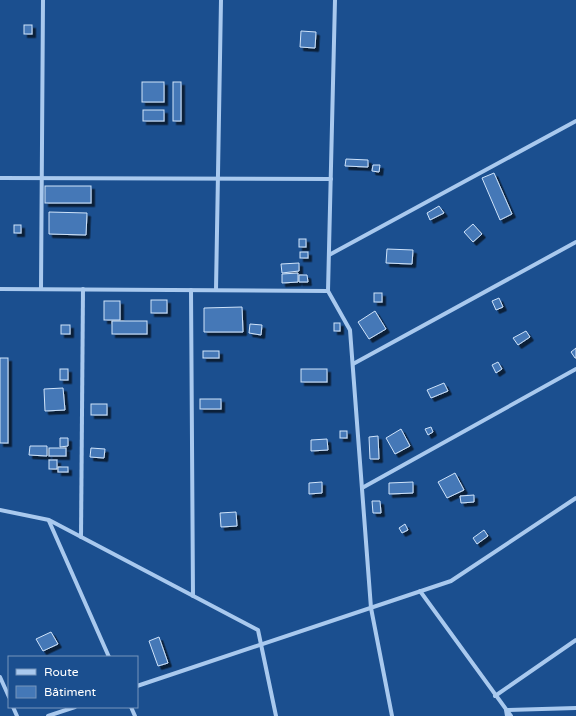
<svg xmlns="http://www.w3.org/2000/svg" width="576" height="716" viewBox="0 0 576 716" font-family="'Varela Round',sans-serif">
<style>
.building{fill:#4478b7;stroke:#cfe3fa;filter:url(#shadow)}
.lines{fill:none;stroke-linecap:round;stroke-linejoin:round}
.minor{stroke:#a9c9ee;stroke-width:4}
</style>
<defs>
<filter id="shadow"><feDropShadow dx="3.5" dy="3.5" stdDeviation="0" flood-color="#0009"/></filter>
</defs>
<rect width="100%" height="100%" fill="#1b4f8f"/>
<g class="building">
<rect x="24" y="25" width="8" height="9"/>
<path d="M 301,31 L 316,32 L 315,48 L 300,47 Z"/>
<rect x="142" y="82" width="22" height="20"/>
<rect x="173" y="82" width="8" height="39"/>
<rect x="143" y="110" width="21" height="11"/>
<path d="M 346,159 L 368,160 L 368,167 L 345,166 Z"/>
<path d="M 373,165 L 380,165 L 379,172 L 372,171 Z"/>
<path d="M 494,173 L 512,214 L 500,220 L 482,178 Z"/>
<rect x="45" y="186" width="46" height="17"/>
<path d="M 439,206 L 444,213 L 430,220 L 427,213 Z"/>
<path d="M 49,212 L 87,213 L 86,235 L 49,234 Z"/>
<path d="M 473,224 L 482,234 L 473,242 L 464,232 Z"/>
<rect x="14" y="225" width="7" height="8"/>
<rect x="299" y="239" width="7" height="8"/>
<path d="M 387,249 L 413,250 L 412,264 L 386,263 Z"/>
<rect x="300" y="252" width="8" height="6"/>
<path d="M 299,263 L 299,271 L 282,273 L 281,264 Z"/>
<path d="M 298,273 L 298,282 L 282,283 L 282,274 Z"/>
<path d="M 299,275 L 307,275 L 308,282 L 299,282 Z"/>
<rect x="374" y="293" width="8" height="9"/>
<path d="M 499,298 L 503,307 L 496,310 L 492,301 Z"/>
<rect x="151" y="300" width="16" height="13"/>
<rect x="104" y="301" width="16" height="19"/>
<path d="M 242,307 L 243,332 L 204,332 L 204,308 Z"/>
<path d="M 375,311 L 386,329 L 369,339 L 358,322 Z"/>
<rect x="112" y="321" width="35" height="13"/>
<rect x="334" y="323" width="6" height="8"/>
<path d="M 250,324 L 262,325 L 261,335 L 249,333 Z"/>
<rect x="61" y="325" width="9" height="9"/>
<path d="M 526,331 L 530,337 L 518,345 L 513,338 Z"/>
<path d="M 576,348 L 576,358 L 575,358 L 571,352 Z"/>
<rect x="203" y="351" width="16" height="7"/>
<rect x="0" y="358" width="8" height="85"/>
<path d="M 498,362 L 502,369 L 496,373 L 492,365 Z"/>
<rect x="60" y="369" width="8" height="11"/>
<rect x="301" y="369" width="26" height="13"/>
<path d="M 444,383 L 448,391 L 431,398 L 427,390 Z"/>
<path d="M 63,388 L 65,410 L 45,411 L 44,389 Z"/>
<rect x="200" y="399" width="21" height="10"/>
<rect x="91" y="404" width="16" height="11"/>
<path d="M 431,427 L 433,432 L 428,435 L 425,429 Z"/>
<path d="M 401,429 L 410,446 L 395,454 L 386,438 Z"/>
<rect x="340" y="431" width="7" height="7"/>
<path d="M 378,436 L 379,459 L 370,459 L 369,437 Z"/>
<path d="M 60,438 L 68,438 L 68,446 L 60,447 Z"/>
<path d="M 327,439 L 328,450 L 311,451 L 311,440 Z"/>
<path d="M 30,446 L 47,446 L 47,456 L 29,455 Z"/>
<rect x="49" y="448" width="17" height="8"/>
<path d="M 91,448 L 105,449 L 104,458 L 90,457 Z"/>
<rect x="49" y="460" width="8" height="9"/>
<rect x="58" y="467" width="10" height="5"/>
<path d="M 455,473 L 464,490 L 447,498 L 438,482 Z"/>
<path d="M 322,482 L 322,493 L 309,494 L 309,483 Z"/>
<path d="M 413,482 L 413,493 L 389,494 L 389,483 Z"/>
<path d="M 474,495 L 474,502 L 461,503 L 460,496 Z"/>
<path d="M 372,501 L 380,501 L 381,513 L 373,513 Z"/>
<path d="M 236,512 L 237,526 L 221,527 L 220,513 Z"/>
<path d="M 405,524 L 408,530 L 402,533 L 399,528 Z"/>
<path d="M 484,530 L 488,536 L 477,544 L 473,538 Z"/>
<path d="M 51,632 L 58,644 L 43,651 L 36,639 Z"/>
<path d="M 159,637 L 168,663 L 158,666 L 149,641 Z"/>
</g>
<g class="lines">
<g class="minor">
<path d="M 335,0 L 328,291 L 350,330 L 371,608 L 392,716"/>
<path d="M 0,178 L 331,179"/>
<path d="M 329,255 L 576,121"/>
<path d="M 0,289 L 328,291"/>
<path d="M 41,289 L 43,0"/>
<path d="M 191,290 L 193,596"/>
<path d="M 216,290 L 221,0"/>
<path d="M 353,364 L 576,242"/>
<path d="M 362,488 L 576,369"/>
<path d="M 0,510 L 49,520 L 258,630 L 276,716"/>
<path d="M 49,521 L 109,657"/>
<path d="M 81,537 L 83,289"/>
<path d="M 420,591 L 511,716"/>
<path d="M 0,677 L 9,697"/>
<path d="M 137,686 L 451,581 L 576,498"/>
<path d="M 495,696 L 576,640"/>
<path d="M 13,707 L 17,716"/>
<path d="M 131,707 L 135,716"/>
<path d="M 48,716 L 75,707"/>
<path d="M 507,716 L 506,710 L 576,708"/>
</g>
</g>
<rect x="8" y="656" width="130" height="52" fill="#1b4f8f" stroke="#7695bc"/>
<rect x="16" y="669" width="20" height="6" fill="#a9c9ee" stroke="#7695bc"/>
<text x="44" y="676" font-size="12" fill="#ffffff">Route</text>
<rect x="16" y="686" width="20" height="12" fill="#4478b7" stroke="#7695bc"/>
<text x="44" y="696" font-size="12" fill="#ffffff">Bâtiment</text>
</svg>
